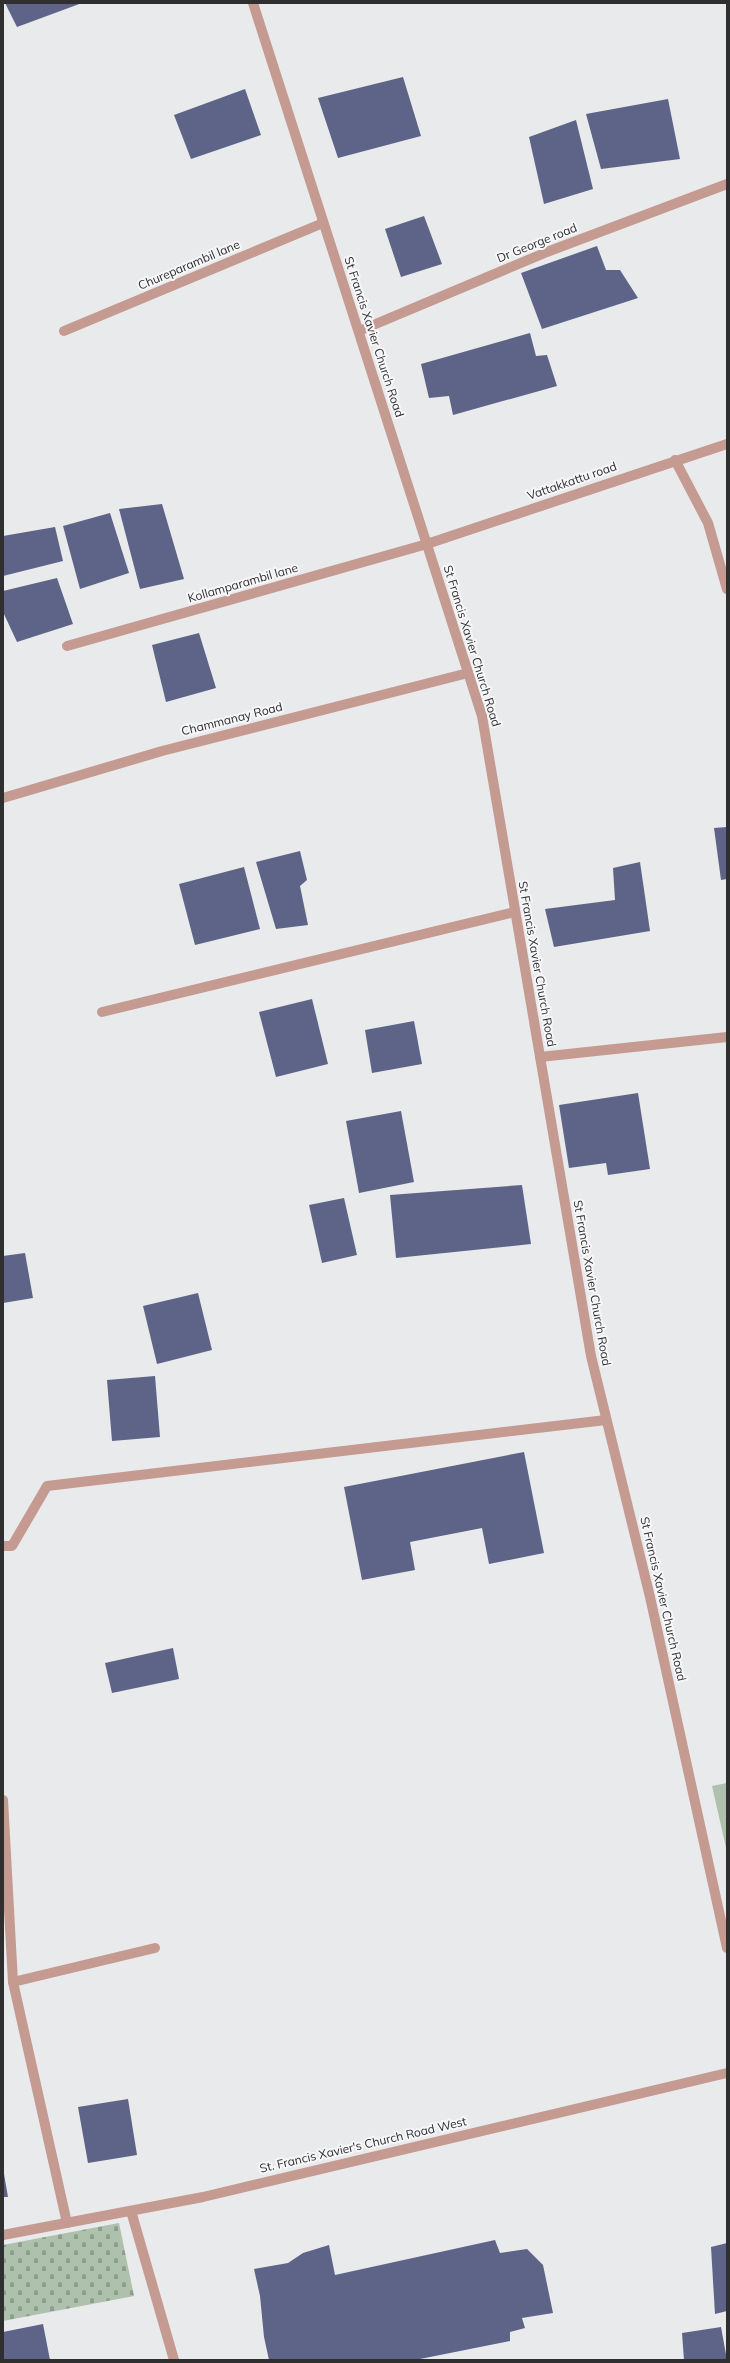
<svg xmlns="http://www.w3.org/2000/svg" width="730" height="2363" viewBox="0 0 730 2363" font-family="Mulish,sans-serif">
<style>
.green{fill:#aec1ac}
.cemetery{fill:url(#cemetery-stones)}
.building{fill:#5d6487}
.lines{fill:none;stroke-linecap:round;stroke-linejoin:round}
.minor{stroke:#c49a91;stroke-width:10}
.tertiary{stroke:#c49a91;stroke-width:10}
.labels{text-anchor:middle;stroke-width:4;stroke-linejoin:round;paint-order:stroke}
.street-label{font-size:12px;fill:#2f2f2f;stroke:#f7f7f9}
</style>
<defs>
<pattern id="cemetery-stones" width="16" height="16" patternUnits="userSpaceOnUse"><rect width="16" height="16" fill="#aec1ac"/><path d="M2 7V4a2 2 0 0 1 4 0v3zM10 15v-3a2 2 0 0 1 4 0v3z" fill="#8e9d8c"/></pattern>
</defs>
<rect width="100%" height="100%" fill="#e9eaeb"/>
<path class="green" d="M 727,1783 L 727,1852 L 712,1786 Z"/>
<path class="cemetery" d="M 119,2223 L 134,2296 L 3,2321 L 3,2245 Z"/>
<g class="building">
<path d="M 5,3 L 82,3 L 17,27 Z"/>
<path d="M 403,77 L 421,136 L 338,158 L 318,98 Z"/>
<path d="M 245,89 L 261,135 L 191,159 L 174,115 Z"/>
<path d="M 668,99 L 680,159 L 601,169 L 586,114 Z"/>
<path d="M 576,120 L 593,189 L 544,204 L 529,137 Z"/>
<path d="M 424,216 L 442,264 L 401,277 L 385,229 Z"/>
<path d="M 597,246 L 606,270 L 620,270 L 638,298 L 542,329 L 521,273 Z"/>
<path d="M 530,333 L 536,356 L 547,355 L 557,386 L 453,415 L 449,396 L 429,398 L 421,364 Z"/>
<path d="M 162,504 L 184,579 L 140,589 L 119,509 Z"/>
<path d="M 110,513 L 129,573 L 80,589 L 63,526 Z"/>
<path d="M 55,527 L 63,561 L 3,576 L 3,536 Z"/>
<path d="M 57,578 L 73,624 L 17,642 L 3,612 L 3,591 Z"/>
<path d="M 199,633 L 216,688 L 166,702 L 152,645 Z"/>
<path d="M 727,827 L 727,879 L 721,880 L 714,828 Z"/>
<path d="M 300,851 L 307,880 L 300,886 L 308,925 L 276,929 L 256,862 Z"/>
<path d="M 640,862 L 650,931 L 554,947 L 545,909 L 615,900 L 613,868 Z"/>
<path d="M 244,867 L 260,929 L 195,945 L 179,884 Z"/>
<path d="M 312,999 L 328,1064 L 276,1077 L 259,1012 Z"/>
<path d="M 414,1021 L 422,1064 L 372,1073 L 365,1030 Z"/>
<path d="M 638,1093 L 650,1169 L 608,1175 L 606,1163 L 569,1168 L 559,1105 Z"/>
<path d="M 401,1111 L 414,1182 L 359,1193 L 346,1121 Z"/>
<path d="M 522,1185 L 531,1244 L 396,1258 L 390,1195 Z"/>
<path d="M 344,1198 L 357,1255 L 322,1263 L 309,1205 Z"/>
<path d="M 25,1253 L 33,1298 L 3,1303 L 3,1256 Z"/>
<path d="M 198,1293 L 212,1350 L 157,1364 L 143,1306 Z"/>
<path d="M 155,1376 L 160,1437 L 112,1441 L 107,1380 Z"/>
<path d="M 524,1452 L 544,1553 L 489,1564 L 482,1528 L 410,1542 L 415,1570 L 362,1580 L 344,1487 Z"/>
<path d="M 173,1648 L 179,1679 L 112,1693 L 105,1663 Z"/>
<path d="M 128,2099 L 137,2155 L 88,2163 L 78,2107 Z"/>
<path d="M 3,2174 L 4,2174 L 8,2197 L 3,2197 Z"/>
<path d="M 495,2240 L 500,2253 L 527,2249 L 543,2265 L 553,2313 L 522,2318 L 525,2328 L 510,2332 L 510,2341 L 415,2360 L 269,2360 L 264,2337 L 260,2296 L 254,2269 L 288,2263 L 303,2253 L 329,2245 L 335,2275 Z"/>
<path d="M 727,2243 L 727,2311 L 715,2314 L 711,2247 Z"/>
<path d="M 43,2324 L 50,2360 L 3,2360 L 3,2332 Z"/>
<path d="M 721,2327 L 727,2360 L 684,2360 L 682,2333 Z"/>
</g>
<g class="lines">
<g class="minor">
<path d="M 64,331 L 323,223"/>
<path d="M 359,331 L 547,252 L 727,184"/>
<path d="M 675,460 L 708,523 L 727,589"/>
<path d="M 67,646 L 427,544 L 727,444"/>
<path d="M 3,798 L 162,751 L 468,673"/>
<path d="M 102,1012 L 515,912"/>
<path d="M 540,1057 L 727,1037"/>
<path d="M 3,1546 L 12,1546 L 47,1486 L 606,1420"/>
<path d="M 3,1800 L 13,1982 L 67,2223"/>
<path d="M 13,1982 L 155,1948"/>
<path d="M 131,2211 L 174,2360"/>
<path d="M 3,2235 L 203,2197 L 727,2073"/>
</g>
<path class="tertiary" d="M 253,3 L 482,716 L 591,1356 L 650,1597 L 727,1948"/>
</g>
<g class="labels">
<g class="street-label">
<text transform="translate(537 243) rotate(-22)" y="4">Dr George road</text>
<text transform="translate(189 265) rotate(-23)" y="4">Chureparambil lane</text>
<text transform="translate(374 337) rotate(72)" y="4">St Francis Xavier Church Road</text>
<text transform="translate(572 481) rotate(-19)" y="4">Vattakkattu road</text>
<text transform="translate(243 583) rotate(-16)" y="4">Kollamparambil lane</text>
<text transform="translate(472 646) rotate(73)" y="4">St Francis Xavier Church Road</text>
<text transform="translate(232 719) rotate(-14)" y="4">Chammanay Road</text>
<text transform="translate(537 964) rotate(80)" y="4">St Francis Xavier Church Road</text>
<text transform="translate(592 1283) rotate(80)" y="4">St Francis Xavier Church Road</text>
<text transform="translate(663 1599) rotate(77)" y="4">St Francis Xavier Church Road</text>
<text transform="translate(363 2145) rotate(-13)" y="4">St. Francis Xavier's Church Road West</text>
</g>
</g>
<rect width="730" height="2363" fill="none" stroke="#2f2f2f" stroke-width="8"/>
</svg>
